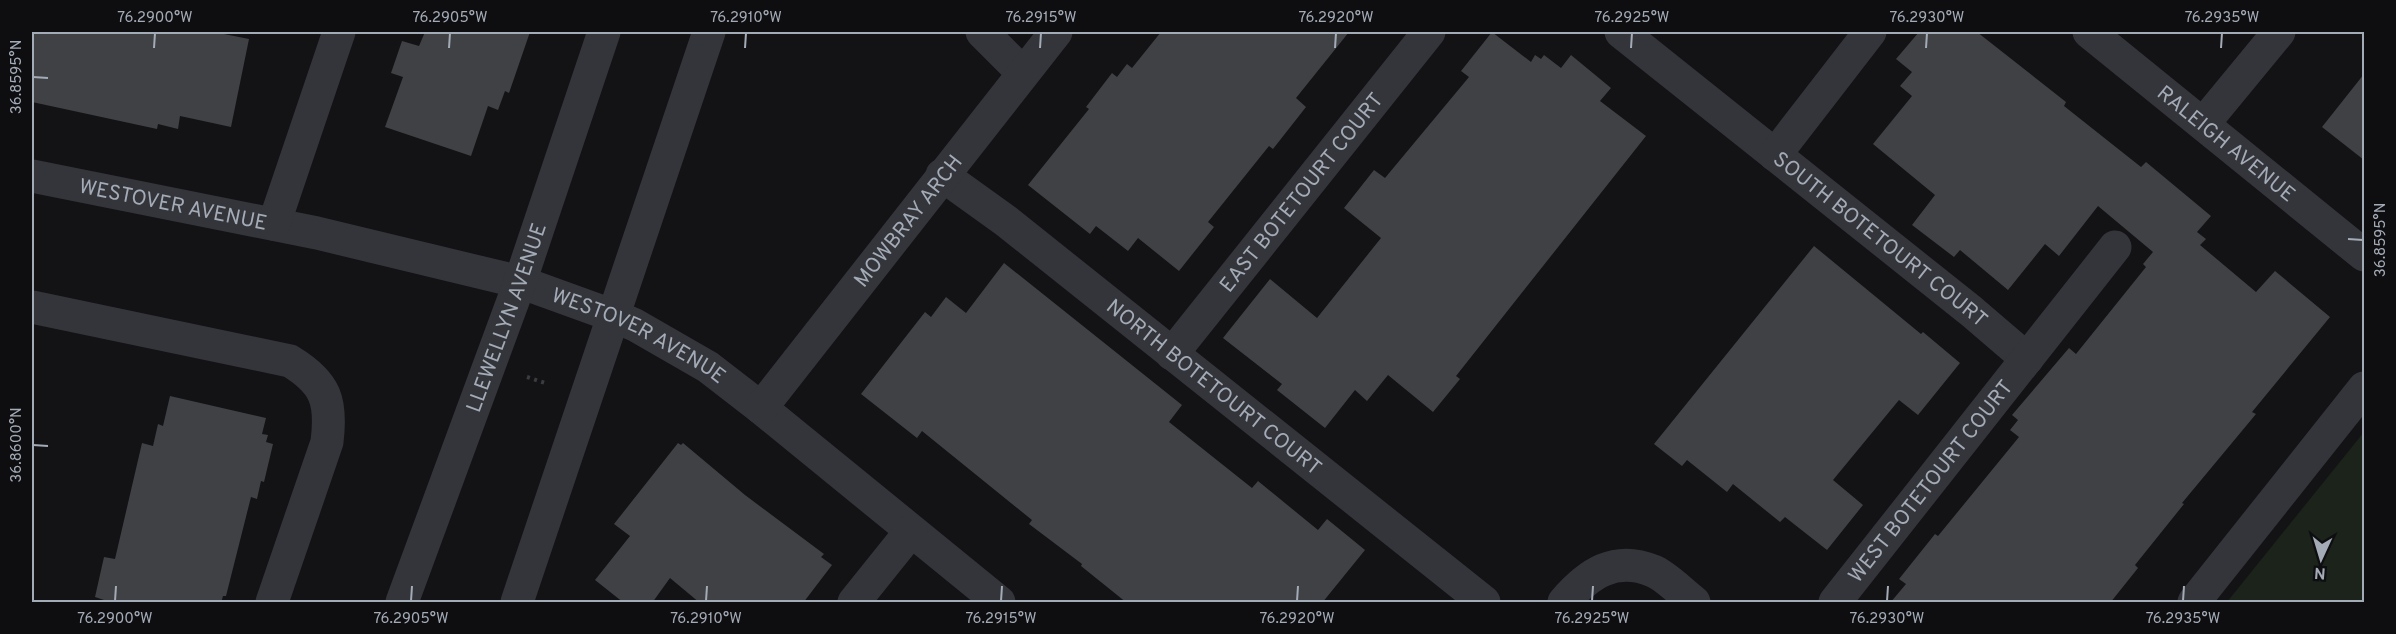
<svg xmlns="http://www.w3.org/2000/svg" width="2396" height="634" viewBox="0 0 2396 634" font-family="Overpass,sans-serif">
<style>
.green{fill:#1b231b}
.building{fill:#3f4145}
.lines{fill:none;stroke-linecap:round;stroke-linejoin:round}
.path{stroke:#3a3c41;stroke-width:4;stroke-dasharray:3 4.5;stroke-linecap:butt}
.minor{stroke:#34353a;stroke-width:33}
.ticks{fill:none;stroke:#a3abb7;stroke-width:2}
.labels{text-anchor:middle;stroke-width:4.5;stroke-linejoin:round;paint-order:stroke}
.street-label{font-size:21px;fill:#a3abb7;stroke:#0e0e10}
.neatline{fill:none;stroke:#a3abb7;stroke-width:2}
.ticks-label{font-size:15px;text-anchor:middle;fill:#a3abb7}
</style>
<rect width="100%" height="100%" fill="#131315"/>
<path class="green" d="M 2364,432 L 2364,602 L 2227,602 Z"/>
<g class="building">
<path d="M 32,32 L 214,32 L 249,39 L 231,127 L 180,116 L 178,129 L 158,124 L 157,129 L 32,102 Z"/>
<path d="M 425,32 L 530,32 L 509,93 L 505,91 L 498,110 L 488,106 L 471,156 L 385,127 L 403,77 L 391,73 L 402,41 L 419,46 Z"/>
<path d="M 1161,32 L 1349,32 L 1296,98 L 1306,107 L 1273,149 L 1269,146 L 1208,222 L 1214,227 L 1179,271 L 1138,238 L 1128,251 L 1096,226 L 1090,234 L 1028,185 L 1089,109 L 1086,107 L 1112,73 L 1117,77 L 1127,64 L 1132,68 Z"/>
<path d="M 1492,32 L 1531,62 L 1535,55 L 1541,59 L 1544,55 L 1561,68 L 1571,55 L 1611,88 L 1600,101 L 1646,136 L 1456,376 L 1460,379 L 1433,412 L 1388,375 L 1367,401 L 1355,390 L 1325,428 L 1277,390 L 1282,384 L 1223,338 L 1270,279 L 1317,318 L 1381,238 L 1344,208 L 1374,170 L 1385,178 L 1469,77 L 1461,71 Z"/>
<path d="M 1919,32 L 1977,32 L 2066,102 L 2064,106 L 2141,167 L 2146,162 L 2211,216 L 2197,232 L 2206,239 L 2200,245 L 2256,292 L 2275,271 L 2330,317 L 2252,412 L 2256,414 L 2182,503 L 2184,504 L 2135,565 L 2138,568 L 2110,603 L 1890,603 L 1906,584 L 1899,579 L 1935,534 L 1938,536 L 2019,437 L 2010,430 L 2018,420 L 2012,415 L 2069,348 L 2076,354 L 2146,267 L 2143,264 L 2153,252 L 2098,206 L 2059,256 L 2045,244 L 2008,290 L 1960,250 L 1954,257 L 1912,225 L 1935,195 L 1873,144 L 1912,96 L 1900,86 L 1912,72 L 1896,59 Z"/>
<path d="M 2364,74 L 2364,160 L 2322,127 Z"/>
<path d="M 1814,246 L 1921,334 L 1923,332 L 1960,363 L 1918,415 L 1899,400 L 1833,480 L 1863,505 L 1827,550 L 1785,517 L 1780,522 L 1733,484 L 1727,492 L 1687,460 L 1682,466 L 1654,444 Z"/>
<path d="M 1004,263 L 1182,405 L 1169,422 L 1252,488 L 1258,481 L 1318,530 L 1327,519 L 1365,550 L 1322,603 L 1127,603 L 1081,566 L 1082,564 L 1029,524 L 1032,520 L 922,431 L 917,438 L 861,394 L 925,312 L 931,317 L 946,297 L 966,313 Z"/>
<path d="M 170,396 L 266,418 L 262,434 L 268,435 L 266,442 L 273,444 L 269,461 L 264,482 L 261,481 L 257,499 L 251,497 L 226,596 L 223,596 L 221,603 L 113,603 L 95,597 L 104,557 L 115,559 L 142,443 L 153,446 L 158,424 L 163,426 Z"/>
<path d="M 678,443 L 681,445 L 683,443 L 745,495 L 824,554 L 821,557 L 832,565 L 803,603 L 700,603 L 670,578 L 652,603 L 624,603 L 595,580 L 630,536 L 614,524 Z"/>
</g>
<g class="lines">
<path class="path" d="M 527,377 L 548,384"/>
<g class="minor">
<path d="M 982,32 L 1023,73"/>
<path id="s1" d="M 1621,32 L 1971,311 L 2027,359"/>
<path id="s2" d="M 2089,32 L 2364,255"/>
<path d="M 2204,123 L 2279,32"/>
<path d="M 1775,155 L 1870,32"/>
<path id="s3" d="M 942,175 L 1006,221 L 1484,602"/>
<path id="s4" d="M 32,176 L 317,233 L 520,282 L 614,316 L 635,325 L 708,367 L 761,408 L 999,602"/>
<path d="M 274,224 L 339,32"/>
<path d="M 32,307 L 290,361 C 326,383 332,401 327,442 L 272,602"/>
<path id="s5" d="M 1172,354 L 1429,32"/>
<path id="s6" d="M 761,408 L 1056,32"/>
<path id="s7" d="M 402,602 L 520,282 L 604,32"/>
<path d="M 517,602 L 709,32"/>
<path d="M 854,602 L 911,531"/>
<path d="M 1564,602 C 1588,574 1615,555 1653,571 C 1666,576 1683,594 1694,602"/>
<path id="s8" d="M 1835,602 L 2115,247"/>
<path d="M 2194,602 L 2364,388"/>
</g>
</g>
<path class="ticks" d="M 154,48 L 155,33M 449,48 L 450,33M 745,48 L 746,33M 1040,48 L 1041,33M 1335,48 L 1336,33M 1631,48 L 1632,33M 1926,48 L 1927,33M 2221,48 L 2222,33M 33,77 L 48,78M 2348,239 L 2363,240M 33,445 L 48,446M 115,601 L 116,586M 411,601 L 412,586M 706,601 L 707,586M 1001,601 L 1002,586M 1297,601 L 1298,586M 1592,601 L 1593,586M 1887,601 L 1888,586M 2183,601 L 2184,586"/>
<g class="labels">
<g class="street-label">
<text dy="7" stroke="none"><textPath href="#s2" startOffset="177">RALEIGH AVENUE</textPath></text>
<text dy="7" stroke="none"><textPath href="#s5" startOffset="207">EAST BOTETOURT COURT</textPath></text>
<text dy="7" stroke="none"><textPath href="#s4" startOffset="144">WESTOVER AVENUE</textPath></text>
<text dy="7" stroke="none"><textPath href="#s6" startOffset="238">MOWBRAY ARCH</textPath></text>
<text dy="7" stroke="none"><textPath href="#s1" startOffset="332">SOUTH BOTETOURT COURT</textPath></text>
<text dy="7" stroke="none"><textPath href="#s7" startOffset="303">LLEWELLYN AVENUE</textPath></text>
<text dy="7" stroke="none"><textPath href="#s4" startOffset="630">WESTOVER AVENUE</textPath></text>
<text dy="7" stroke="none"><textPath href="#s3" startOffset="345">NORTH BOTETOURT COURT</textPath></text>
<text dy="7" stroke="none"><textPath href="#s8" startOffset="154">WEST BOTETOURT COURT</textPath></text>
</g>
</g>
<rect width="2396" height="634" fill="none" stroke="#0e0e10" stroke-width="66"/>
<g transform="translate(2321 559) rotate(184)" stroke="#0e0e10" stroke-width="4.5" paint-order="stroke">
<path d="M0-4.5L10 22L0 15L-10 22Z" fill="#a3abb7"/>
<text y="-9" font-size="16" font-weight="bold" text-anchor="middle" fill="#a3abb7">N</text>
</g>
<rect x="33" y="33" width="2330" height="568" class="neatline"/>
<g class="ticks-label">
<text x="155" y="22">76.2900°W</text>
<text x="450" y="22">76.2905°W</text>
<text x="746" y="22">76.2910°W</text>
<text x="1041" y="22">76.2915°W</text>
<text x="1336" y="22">76.2920°W</text>
<text x="1632" y="22">76.2925°W</text>
<text x="1927" y="22">76.2930°W</text>
<text x="2222" y="22">76.2935°W</text>
<text transform="translate(16 77) rotate(-90)" y="5">36.8595°N</text>
<text transform="translate(2380 240) rotate(-90)" y="5">36.8595°N</text>
<text transform="translate(16 445) rotate(-90)" y="5">36.8600°N</text>
<text x="115" y="623">76.2900°W</text>
<text x="411" y="623">76.2905°W</text>
<text x="706" y="623">76.2910°W</text>
<text x="1001" y="623">76.2915°W</text>
<text x="1297" y="623">76.2920°W</text>
<text x="1592" y="623">76.2925°W</text>
<text x="1887" y="623">76.2930°W</text>
<text x="2183" y="623">76.2935°W</text>
</g>
</svg>
